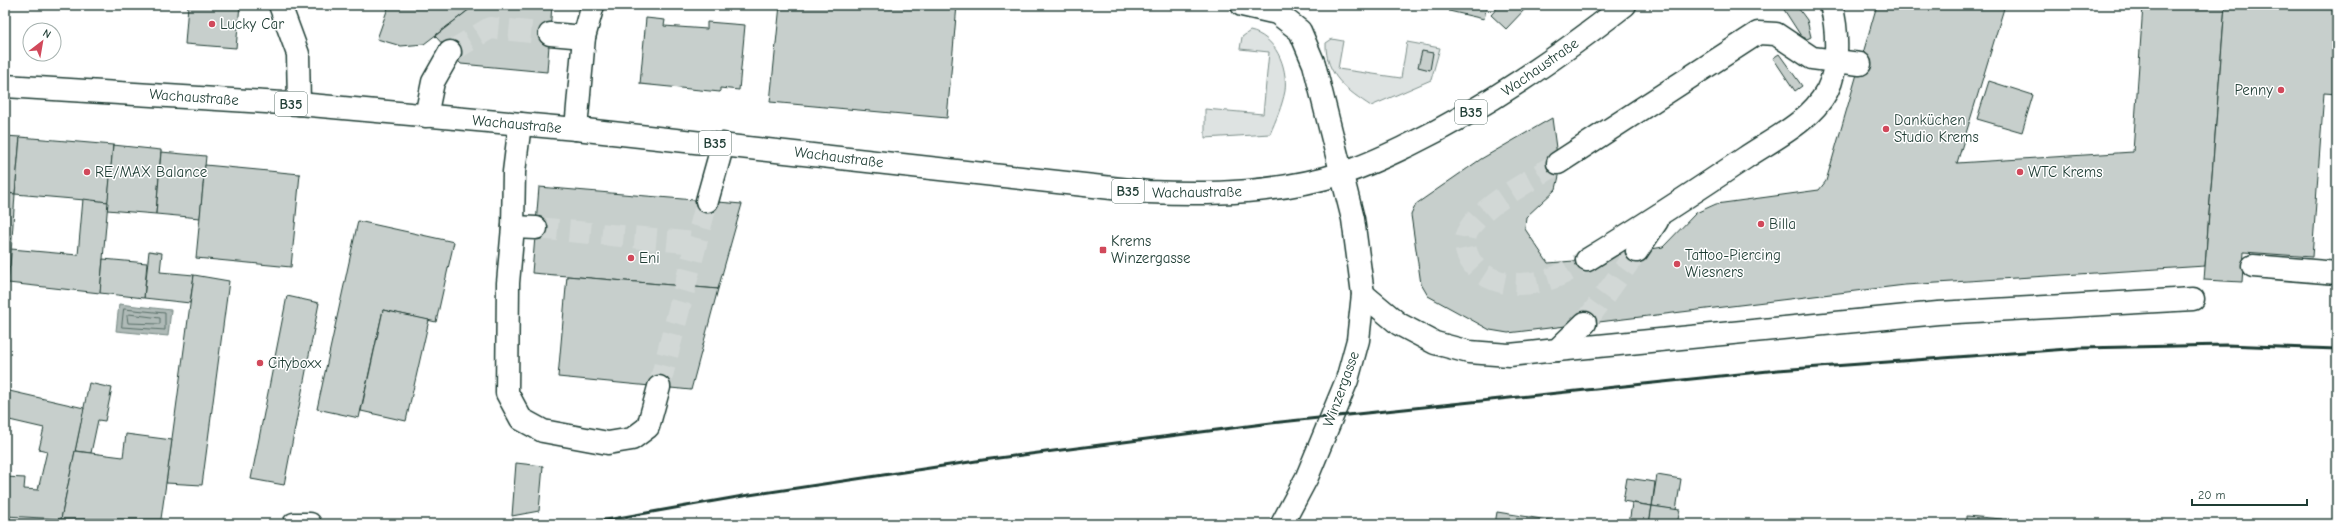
<svg xmlns="http://www.w3.org/2000/svg" width="2342" height="529" viewBox="0 0 2342 529" font-family="'Comic Neue',sans-serif">
<style>
.green{fill:#dee3e2;stroke:#7e908b}
.water{fill:#afbab7;stroke:#758883}
.lines{fill:none;stroke-linecap:round;stroke-linejoin:round}
.shore{stroke:#596f68;stroke-width:1}
.building{fill:#c7cfcc;stroke:#1f3d34}
.minor-tunnel{stroke:#d2d8d6;stroke-width:22;stroke-dasharray:22 11;stroke-linecap:butt}
.minor-casing{stroke:#1f3d34;stroke-width:25}
.major-casing{stroke:#1f3d34;stroke-width:25}
.minor{stroke:#fff;stroke-width:22}
.major{stroke:#fff;stroke-width:22}
.rail{stroke:#1f3d34;stroke-width:3}
.poi-dot{fill:#d1495b;stroke:#fff;stroke-width:1.5}
.labels{text-anchor:middle;stroke-width:3;stroke-linejoin:round;paint-order:stroke}
.shield{fill:#fff;stroke:#627771;stroke-width:1}
.shield-label{font-size:14px;font-weight:bold;fill:#1f3d34}
.poi-label{font-size:15px;fill:#1f3d34;stroke:#fff;text-anchor:start}
.street-label{font-size:15px;fill:#1f3d34;stroke:#fff}
</style>
<rect width="100%" height="100%" fill="#fff"/>
<filter id="ink" filterUnits="userSpaceOnUse"><feTurbulence type="fractalNoise" baseFrequency=".025" numOctaves="2"/><feDisplacementMap in="SourceGraphic" scale="8" xChannelSelector="R" yChannelSelector="G"/><feConvolveMatrix kernelMatrix="1 2 1 2 8 2 1 2 1" color-interpolation-filters="sRGB"/></filter>
<g filter="url(#ink)">
<g class="green">
<path d="M 1250,31 C 1275,36 1288,66 1285,91 C 1282,106 1276,120 1270,134 L 1205,138 L 1205,109 L 1263,114 L 1269,52 L 1240,49 L 1242,37 Z"/>
<path d="M 1332,39 L 1343,41 L 1338,69 L 1401,78 L 1407,42 L 1440,48 L 1431,80 L 1371,106 C 1348,91 1325,75 1326,43 Z"/>
</g>
<path class="water" d="M 119,304 L 171,310 L 168,336 L 116,331 Z"/>
<g class="lines">
<g class="shore">
<path d="M 124,309 L 165,313 L 165,330 L 122,327 Z"/>
<path d="M 129,314 L 160,318 L 160,324 L 128,323 L 127,316 Z"/>
</g>
</g>
<g class="building">
<path d="M 188,5 L 240,5 L 236,48 L 185,44 Z"/>
<path d="M 389,5 L 475,5 L 424,44 L 401,46 L 377,39 Z"/>
<path d="M 475,5 L 552,5 L 547,72 L 461,64 L 435,36 Z"/>
<path d="M 780,5 L 957,5 L 947,118 L 770,102 Z"/>
<path d="M 1450,5 L 1487,5 L 1484,19 L 1449,11 Z"/>
<path d="M 1500,5 L 1522,5 L 1526,8 L 1506,29 L 1491,15 Z"/>
<path d="M 1781,5 L 1796,5 L 1807,20 L 1811,37 L 1807,39 L 1801,36 Z"/>
<path d="M 1877,5 L 2005,5 L 1957,163 L 2133,152 L 2143,5 L 2225,5 L 2205,266 L 1905,285 L 1508,333 L 1490,330 L 1428,296 L 1421,284 L 1411,215 L 1416,204 L 1481,159 L 1552,118 L 1558,163 L 1559,176 L 1556,189 L 1526,217 L 1525,229 L 1548,263 L 1587,260 L 1663,247 L 1696,213 L 1716,204 L 1819,190 L 1826,181 Z"/>
<path d="M 2225,5 L 2309,5 L 2337,7 L 2337,94 L 2324,93 L 2312,257 L 2244,252 L 2242,282 L 2204,280 Z"/>
<path d="M 646,18 L 665,20 L 664,26 L 707,29 L 707,22 L 745,25 L 739,90 L 720,88 L 720,92 L 640,84 Z"/>
<path d="M 1422,51 L 1433,53 L 1430,70 L 1418,67 Z"/>
<path d="M 1779,54 L 1802,86 L 1795,91 L 1773,58 Z"/>
<path d="M 1989,81 L 2033,95 L 2022,132 L 1977,119 Z"/>
<path d="M 5,136 L 20,137 L 15,194 L 5,193 Z"/>
<path d="M 20,137 L 113,145 L 108,202 L 15,194 Z"/>
<path d="M 113,145 L 161,150 L 156,214 L 107,210 Z"/>
<path d="M 161,152 L 206,156 L 200,218 L 156,214 Z"/>
<path d="M 205,165 L 300,174 L 291,267 L 196,258 Z"/>
<path d="M 539,187 L 742,204 L 718,289 L 532,273 Z"/>
<path d="M 5,193 L 15,194 L 12,239 L 5,238 Z"/>
<path d="M 83,199 L 108,202 L 100,293 L 8,283 L 11,249 L 78,255 Z"/>
<path d="M 358,221 L 454,242 L 436,322 L 383,310 L 359,418 L 317,409 Z"/>
<path d="M 5,238 L 12,239 L 10,267 L 5,267 Z"/>
<path d="M 149,251 L 162,253 L 160,272 L 194,275 L 190,303 L 144,298 Z"/>
<path d="M 103,259 L 147,263 L 144,298 L 100,293 Z"/>
<path d="M 194,275 L 229,281 L 202,485 L 166,483 Z"/>
<path d="M 567,276 L 718,289 L 691,390 L 558,377 Z"/>
<path d="M 287,296 L 319,303 L 284,485 L 251,479 Z"/>
<path d="M 383,310 L 429,320 L 406,421 L 361,411 Z"/>
<path d="M 89,383 L 112,388 L 105,421 L 98,420 L 91,453 L 75,451 Z"/>
<path d="M 5,390 L 84,408 L 61,519 L 5,516 L 5,477 L 25,478 L 24,489 L 38,490 L 47,451 L 39,449 L 44,428 L 5,419 Z"/>
<path d="M 126,434 L 172,440 L 161,519 L 61,519 L 75,451 L 123,457 Z"/>
<path d="M 516,463 L 543,466 L 539,511 L 512,516 Z"/>
<path d="M 1657,475 L 1681,479 L 1676,510 L 1652,506 Z"/>
<path d="M 1627,478 L 1655,482 L 1652,506 L 1623,501 Z"/>
<path d="M 1632,503 L 1652,506 L 1649,524 L 1629,524 Z"/>
<path d="M 1652,506 L 1680,510 L 1677,524 L 1649,524 Z"/>
<path d="M 1497,512 L 1574,524 L 1495,524 Z"/>
<path d="M 1967,516 L 2002,519 L 2001,524 L 1967,524 Z"/>
</g>
<g class="lines">
<g class="minor-tunnel">
<path d="M 450,52 L 490,28 L 550,34"/>
<path d="M 1558,163 C 1532,180 1484,204 1469,229 C 1462,239 1465,251 1470,260 C 1487,289 1530,288 1558,276 C 1568,271 1578,265 1587,260"/>
<path d="M 536,228 L 696,243"/>
<path d="M 1585,323 L 1637,251"/>
<path d="M 659,387 L 707,201"/>
</g>
<defs>
<g id="minor">
<path d="M 280,5 L 298,54 L 299,104"/>
<path d="M 1242,5 L 1277,13 L 1300,31 L 1314,64 L 1353,219 L 1363,294 L 1358,340 L 1347,380 L 1307,477 L 1282,524"/>
<path d="M 550,34 L 584,37"/>
<path d="M 426,116 L 433,82 L 450,52"/>
<path d="M 520,124 L 514,172 L 513,227 L 508,283 L 507,393 L 521,419 L 543,431 L 608,443 L 632,439 L 648,427 L 659,387"/>
<path d="M 576,129 L 584,37 L 593,5"/>
<path d="M 1558,163 L 1758,33 L 1776,34 L 1812,58 L 1860,64"/>
<path d="M 707,201 L 723,144"/>
<path d="M 513,227 L 536,228"/>
<path d="M 1637,251 L 1657,221"/>
<path d="M 1587,260 C 1641,227 1693,193 1745,158 C 1773,139 1810,122 1827,91 C 1839,68 1838,30 1831,5"/>
<path d="M 2253,266 L 2337,273"/>
<path d="M 1363,294 L 1399,324 L 1435,343 L 1469,352 L 1509,355 L 1557,350 L 1585,323"/>
<path d="M 1557,350 L 1938,313 L 2193,299"/>
<path d="M 294,524 L 310,524"/>
</g>
<path id="major" d="M 5,86 L 299,104 L 576,129 L 1148,192 C 1213,195 1280,193 1343,173 C 1366,166 1388,155 1409,145 C 1487,107 1557,58 1625,5"/>
</defs>
<use href="#minor" class="minor-casing"/>
<use href="#major" class="major-casing"/>
<use href="#minor" class="minor"/>
<use href="#major" class="major"/>
<path class="rail" d="M 584,524 L 743,496 L 983,460 L 1271,423 L 1778,370 L 2081,348 L 2226,345 L 2337,349"/>
</g>
</g>
<g class="poi-dot">
<circle cx="212" cy="24" r="4"/>
<circle cx="2281" cy="90" r="4"/>
<circle cx="1886" cy="129" r="4"/>
<circle cx="87" cy="172" r="4"/>
<circle cx="2020" cy="172" r="4"/>
<circle cx="1761" cy="224" r="4"/>
<rect x="1099" y="246" width="8" height="8" rx="2"/>
<circle cx="631" cy="258" r="4"/>
<circle cx="1677" cy="264" r="4"/>
<circle cx="260" cy="363" r="4"/>
</g>
<g class="labels">
<g class="shield">
<rect x="275" y="92" width="32" height="24" rx="3"/>
<rect x="1455" y="100" width="32" height="24" rx="3"/>
<rect x="699" y="131" width="32" height="24" rx="3"/>
<rect x="1112" y="179" width="32" height="24" rx="3"/>
</g>
<g class="shield-label">
<text x="291" y="109">B35</text>
<text x="1471" y="117">B35</text>
<text x="715" y="148">B35</text>
<text x="1128" y="196">B35</text>
</g>
<g class="poi-label">
<text x="220" y="29">Lucky Car</text>
<text x="2273" y="95" text-anchor="end">Penny</text>
<text x="1894" y="125">Danküchen<tspan x="1894" dy="17">Studio Krems</tspan></text>
<text x="95" y="177">RE/MAX Balance</text>
<text x="2028" y="177">WTC Krems</text>
<text x="1769" y="229">Billa</text>
<text x="1111" y="246">Krems<tspan x="1111" dy="17">Winzergasse</tspan></text>
<text x="1685" y="260">Tattoo-Piercing<tspan x="1685" dy="17">Wiesners</tspan></text>
<text x="639" y="263">Eni</text>
<text x="268" y="368">Cityboxx</text>
</g>
<g class="street-label">
<text transform="translate(1540 67) rotate(-35)" y="5">Wachaustraße</text>
<text transform="translate(194 97) rotate(4)" y="5">Wachaustraße</text>
<text transform="translate(517 124) rotate(5)" y="5">Wachaustraße</text>
<text transform="translate(839 157) rotate(7)" y="5">Wachaustraße</text>
<text transform="translate(1197 192) rotate(-1)" y="5">Wachaustraße</text>
<text transform="translate(1341 389) rotate(-70)" y="5">Winzergasse</text>
</g>
</g>
<rect width="2342" height="529" fill="none" stroke="#fff" stroke-width="20"/>
<rect x="10" y="10" width="2322" height="509" fill="none" stroke="#1f3d34" stroke-width="1.5" filter="url(#ink)"/>
<g transform="translate(42 42) rotate(31)"><circle r="19" fill="#ffffff" stroke="#a5b1ae"/>
<path d="M0-3L7 15L0 10L-7 15Z" fill="#d1495b"/>
<text y="-6" font-size="11" font-weight="bold" text-anchor="middle" fill="#1f3d34">N</text>
</g>
<path d="M2192 499v6h115v-6" fill="none" stroke="#1f3d34" stroke-width="2"/>
<text x="2198" y="499" font-size="12" fill="#1f3d34" stroke="#ffffff" stroke-width="3" paint-order="stroke">20 m</text>
</svg>
